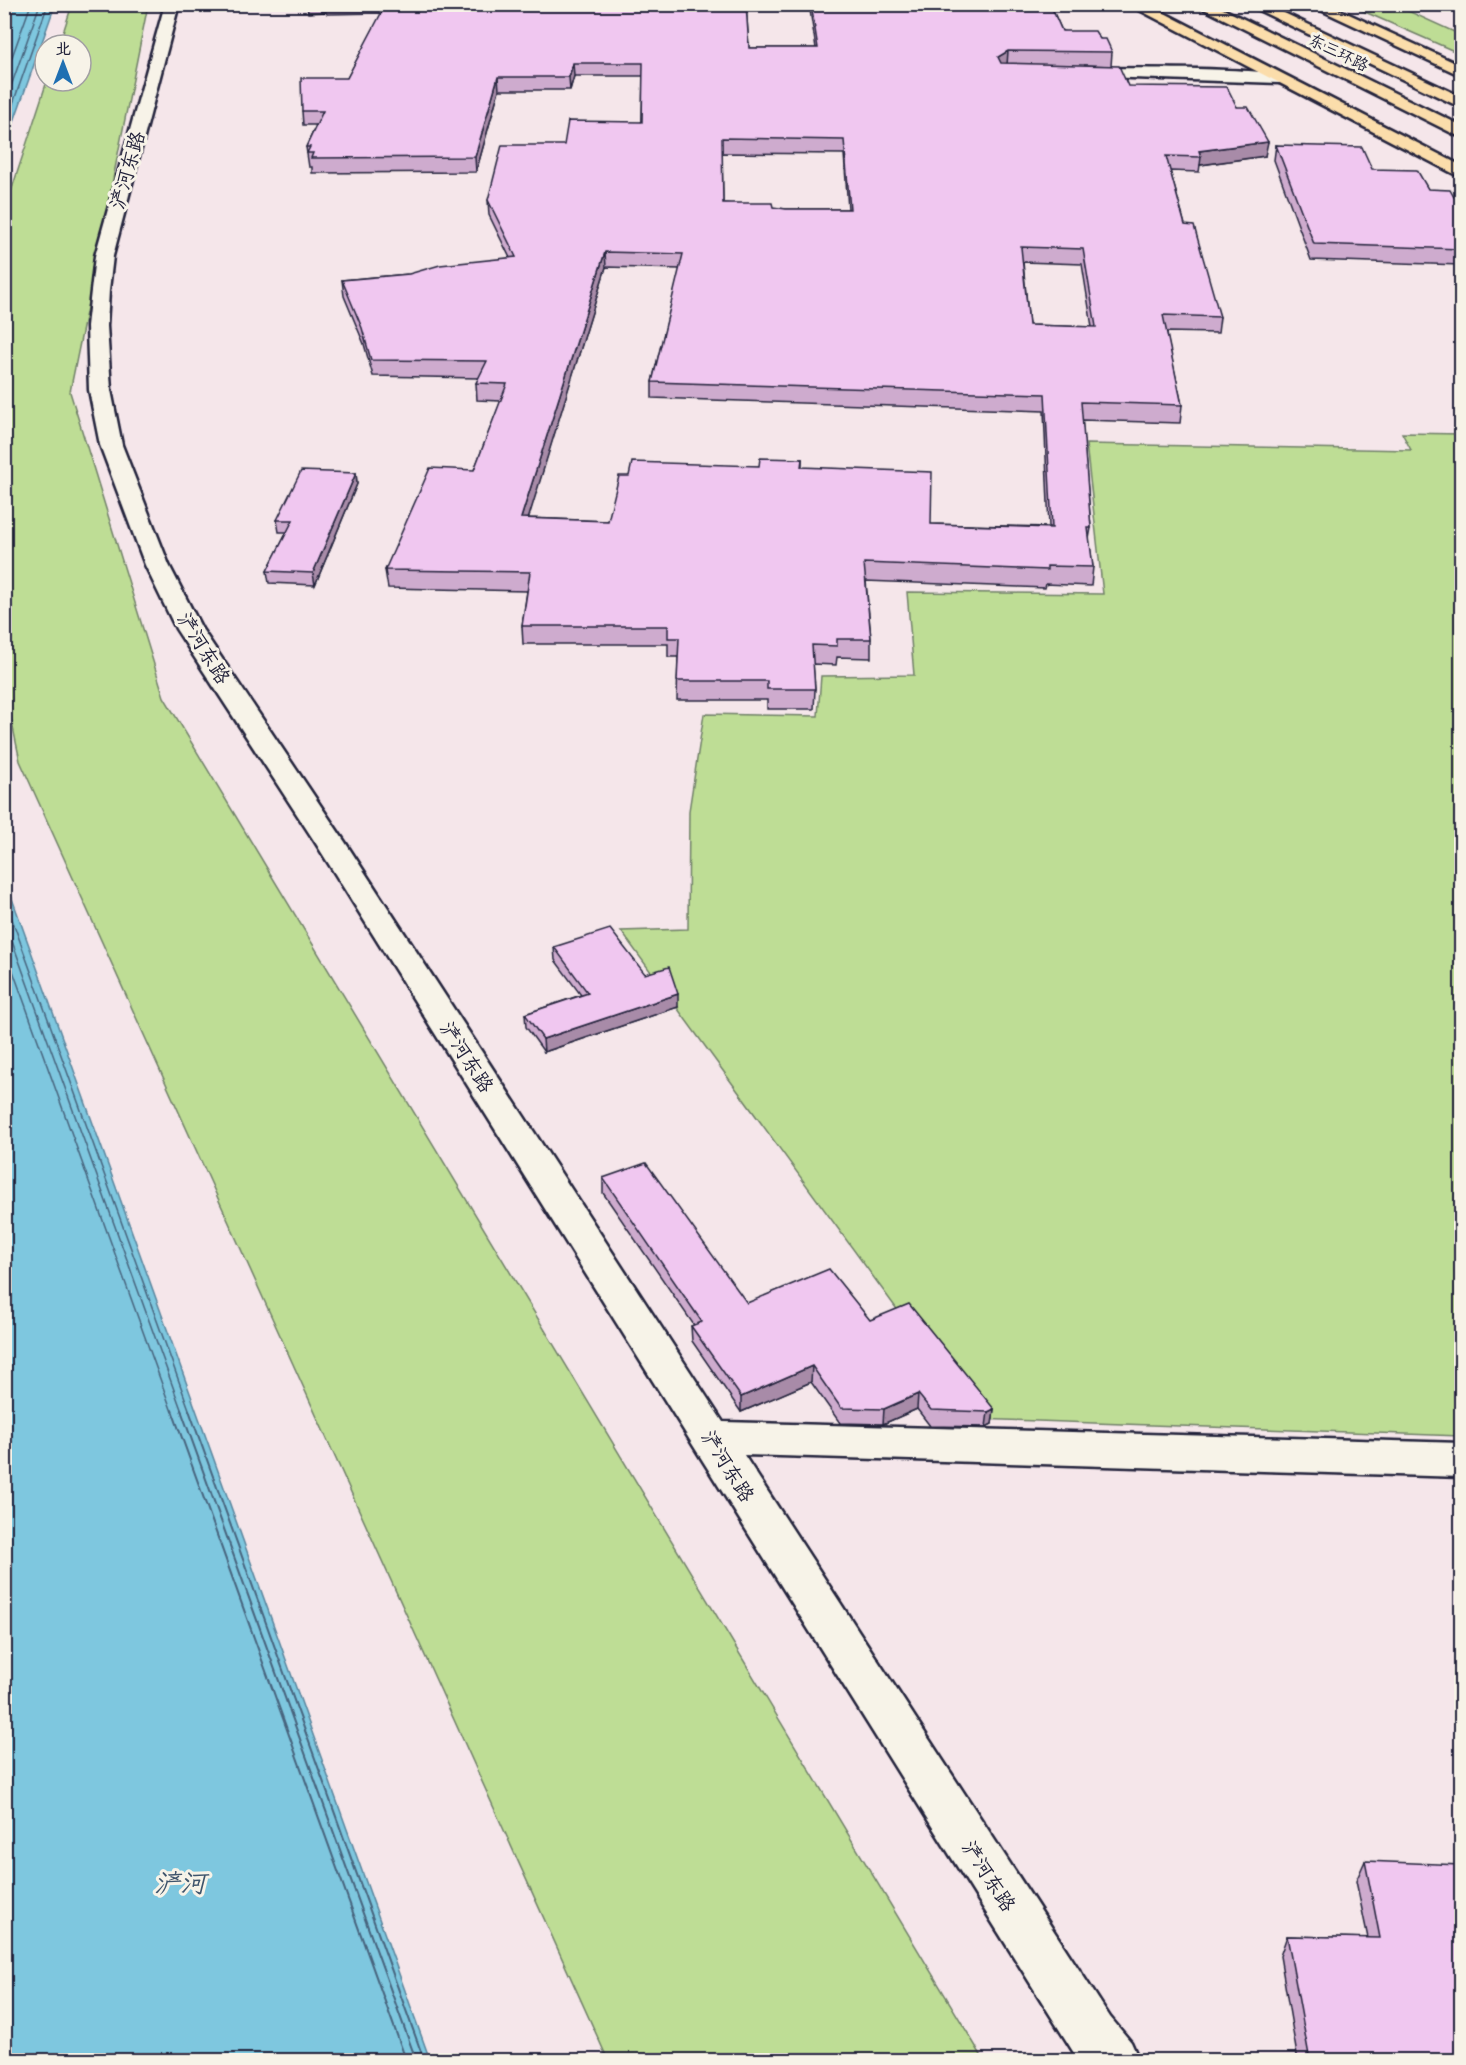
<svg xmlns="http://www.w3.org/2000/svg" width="1466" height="2065" viewBox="0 0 1466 2065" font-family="'Indie Flower','LXGW WenKai TC',sans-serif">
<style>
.green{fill:#bedd95;stroke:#708068;stroke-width:1.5}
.water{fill:#7ec7df;stroke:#59859d;stroke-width:1.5}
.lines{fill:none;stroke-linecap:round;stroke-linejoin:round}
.shore-far1{stroke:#47647d;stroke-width:1.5}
.shore{stroke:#47647d;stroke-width:2}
.minor-casing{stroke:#22223b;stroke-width:5}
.major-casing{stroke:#22223b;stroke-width:5}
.highway-casing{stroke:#22223b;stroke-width:5}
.minor{fill:#f7f3e8;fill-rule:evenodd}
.major{fill:#fbddab;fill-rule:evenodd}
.highway{fill:#fbddab;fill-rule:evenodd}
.wall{fill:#ceabce;stroke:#22223b;stroke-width:1.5;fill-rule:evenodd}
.shaded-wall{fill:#a88ba8;stroke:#22223b;stroke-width:1.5}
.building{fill:#f0c7f0;stroke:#22223b;stroke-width:1.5;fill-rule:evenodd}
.labels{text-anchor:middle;stroke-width:6;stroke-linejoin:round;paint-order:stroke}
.far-street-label{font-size:16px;fill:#22223b;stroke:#f7f3e8}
.street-label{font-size:20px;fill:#22223b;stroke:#f7f3e8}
.near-water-label{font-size:26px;font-style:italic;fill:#3e546c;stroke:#f7f3e8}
</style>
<rect width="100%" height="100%" fill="#f5e6ea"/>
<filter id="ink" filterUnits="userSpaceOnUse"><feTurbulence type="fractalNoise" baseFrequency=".0167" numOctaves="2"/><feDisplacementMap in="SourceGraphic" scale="12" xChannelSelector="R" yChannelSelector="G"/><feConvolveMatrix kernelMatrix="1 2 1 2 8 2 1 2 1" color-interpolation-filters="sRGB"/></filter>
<g filter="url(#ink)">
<g class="green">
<path d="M 72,5 L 148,5 L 70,392 L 164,697 L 984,2060 L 608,2060 L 20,761 L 4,685 L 4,213 L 47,81 L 81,81 L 81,45 L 59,45 Z"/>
<path d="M 1349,5 L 1456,5 L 1410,8 L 1408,11 L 1461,35 L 1461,54 Z"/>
<path d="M 1402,433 L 1461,434 L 1461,1436 L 977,1419 L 621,931 L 688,929 L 689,811 L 704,714 L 818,716 L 821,676 L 914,675 L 907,592 L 1103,594 L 1086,444 L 1411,450 Z"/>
</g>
<g class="water">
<path d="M 5,4 L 55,5 L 5,147 L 4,5 Z"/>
<path d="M 5,879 L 430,2060 L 5,2060 Z"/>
</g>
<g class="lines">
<g class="shore-far1">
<path d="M 4,79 L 31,4"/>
<path d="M 4,106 L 40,4"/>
<path d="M 4,129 L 48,4"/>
<path d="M 4,897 L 190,1412"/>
<path d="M 4,919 L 182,1412"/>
<path d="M 4,946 L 172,1412"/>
</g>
<g class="shore">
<path d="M 172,1410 L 406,2060"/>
<path d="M 181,1410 L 416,2060"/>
<path d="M 189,1410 L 424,2060"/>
</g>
<defs>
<g id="minor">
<path d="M 165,4 L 179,4 L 113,256 L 109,290 L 107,326 L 111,390 L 122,445 L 169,565 L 202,629 L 345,842 L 723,1422 L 1462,1443 L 1462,1477 L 744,1455 L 1110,2017 L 1131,2042 L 1139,2060 L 1080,2060 L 1074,2053 L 315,842 L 176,629 L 145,565 L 100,445 L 89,390 L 87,326 L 95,256 Z"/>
<path d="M 1078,68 C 1105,69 1278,66 1288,78 L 1280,83 L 1073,76 L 1070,73 Z"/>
</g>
<g id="major">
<path d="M 1128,4 L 1147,4 L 1462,166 L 1462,178 Z"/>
<path d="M 1308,4 L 1327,4 L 1462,66 L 1462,76 Z"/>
</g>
<g id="highway">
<path d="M 1194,4 L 1213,4 L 1462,126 L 1462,138 Z"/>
<path d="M 1246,4 L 1265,4 L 1462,97 L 1462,108 Z"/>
</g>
</defs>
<use href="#minor" class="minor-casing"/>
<use href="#major" class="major-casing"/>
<use href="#highway" class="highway-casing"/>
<use href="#minor" class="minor"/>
<use href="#major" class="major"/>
<use href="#highway" class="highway"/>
</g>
<g class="wall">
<path d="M 307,4 L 746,4 L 749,48 L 816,48 L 809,4 L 1050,4 L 1062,31 L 1100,39 L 1112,52 L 1111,66 L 1084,65 L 1128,86 L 1237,107 L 1265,156 L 1200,165 L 1199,172 L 1170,171 L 1185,225 L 1220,317 L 1218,333 L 1166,332 L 1182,405 L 1180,423 L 1082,420 L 1091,528 L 1089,539 L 1093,567 L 1091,586 L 1046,584 L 1045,588 L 866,581 L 871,639 L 871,658 L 837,657 L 836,665 L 813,664 L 815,689 L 814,709 L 767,709 L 767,700 L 677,700 L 678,657 L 668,657 L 668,644 L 523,644 L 522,626 L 527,591 L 388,588 L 385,570 L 474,470 L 501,401 L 477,400 L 476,383 L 479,378 L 373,376 L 364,344 L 344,296 L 342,280 L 409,274 L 510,258 L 489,215 L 488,200 L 564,145 L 642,122 L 643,76 L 574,76 L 570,90 L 499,90 L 476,172 L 312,173 L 312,167 L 309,167 L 306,147 L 316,125 L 303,125 L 302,111 L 347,78 L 382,13 L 327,14 L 326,12 L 308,13 ZM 722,153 L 844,154 L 848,209 L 786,209 L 723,203 ZM 1023,262 L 1082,264 L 1092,327 L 1029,325 ZM 606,267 L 680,269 L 652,382 L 652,398 L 1044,411 L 1049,527 L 931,524 L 802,467 L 802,459 L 759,466 L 629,476 L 608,521 L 528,518 Z"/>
<path d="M 1276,145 L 1454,197 L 1461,198 L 1461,265 L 1311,260 L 1274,160 Z"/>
<path d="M 356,473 L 357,484 L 315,585 L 269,583 L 267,571 L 287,532 L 279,532 L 277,520 Z"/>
<path d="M 554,947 L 645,974 L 678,1007 L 544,1052 L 526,1027 L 525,1014 L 581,995 L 555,960 Z"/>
<path d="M 603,1178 L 747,1303 L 870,1320 L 994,1409 L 992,1424 L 986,1427 L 930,1426 L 917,1409 L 883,1424 L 840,1423 L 811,1382 L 741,1412 L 692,1341 L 691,1326 L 694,1325 L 603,1193 Z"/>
<path d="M 1365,1861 L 1461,2061 L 1298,2061 L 1280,1956 L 1287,1936 L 1368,1938 L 1356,1881 Z"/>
</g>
<g class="shaded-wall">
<path d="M 1008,51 L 1007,65 L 997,70 L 998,57 Z"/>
<path d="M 573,63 L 574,76 L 570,90 L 569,77 Z"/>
<path d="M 498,77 L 499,90 L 476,172 L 475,157 Z"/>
<path d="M 1268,142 L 1265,156 L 1200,165 L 1201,157 L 1199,151 Z"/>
<path d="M 605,252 L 606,267 L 523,536 L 521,518 Z"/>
<path d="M 356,473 L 357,484 L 315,585 L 313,573 Z"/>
<path d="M 678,994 L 678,1007 L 544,1052 L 543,1039 Z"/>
<path d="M 812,1366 L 811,1382 L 741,1412 L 741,1397 Z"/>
<path d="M 918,1394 L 917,1409 L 883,1424 L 884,1409 Z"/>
<path d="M 994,1409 L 992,1424 L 986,1427 L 988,1412 Z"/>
</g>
<g class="building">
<path d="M 386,4 L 746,4 L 749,48 L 818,48 L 811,4 L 1050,4 L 1062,31 L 1095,31 L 1100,39 L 1106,39 L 1112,52 L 1008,51 L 998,57 L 1001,63 L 1119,66 L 1128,86 L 1227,87 L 1237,107 L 1248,107 L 1268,142 L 1199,151 L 1201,157 L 1166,156 L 1185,225 L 1194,226 L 1220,317 L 1163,315 L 1182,405 L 1081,402 L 1091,528 L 1088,528 L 1093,567 L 1047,566 L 1047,570 L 864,563 L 871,639 L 837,639 L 837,646 L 812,645 L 815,689 L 767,689 L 767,681 L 677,681 L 679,638 L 668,638 L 668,626 L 522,626 L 530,572 L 385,570 L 430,468 L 474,470 L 507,384 L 476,383 L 487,361 L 371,360 L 362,328 L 342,280 L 409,274 L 440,265 L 516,257 L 488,200 L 502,145 L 564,145 L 568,121 L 642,122 L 643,63 L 573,63 L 569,77 L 498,77 L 475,157 L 311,158 L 313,153 L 307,153 L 310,147 L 306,147 L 323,111 L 302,111 L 301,78 L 347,78 ZM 722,138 L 844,140 L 850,209 L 786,209 L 773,207 L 772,203 L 723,203 ZM 1021,247 L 1083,249 L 1096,327 L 1029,325 ZM 605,252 L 683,254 L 652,382 L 1045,394 L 1052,528 L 931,524 L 932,472 L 801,467 L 802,459 L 760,458 L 759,466 L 632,462 L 629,476 L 619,476 L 608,521 L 521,518 Z"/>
<path d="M 1276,145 L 1362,147 L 1372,169 L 1417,170 L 1428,189 L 1450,190 L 1454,197 L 1461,198 L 1461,249 L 1314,244 Z"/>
<path d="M 301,471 L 356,473 L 313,573 L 267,571 L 293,520 L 277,520 Z"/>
<path d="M 610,929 L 645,974 L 669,967 L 678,994 L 543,1039 L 525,1014 L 588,993 L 554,947 Z"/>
<path d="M 646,1163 L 747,1303 L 829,1269 L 870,1320 L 909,1304 L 994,1409 L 988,1412 L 931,1410 L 918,1394 L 884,1409 L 841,1408 L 812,1366 L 741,1397 L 691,1326 L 702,1322 L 603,1178 Z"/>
<path d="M 1365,1861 L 1461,1865 L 1461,2061 L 1310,2061 L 1287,1936 L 1380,1938 Z"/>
</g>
</g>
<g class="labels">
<g class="far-street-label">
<text transform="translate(1339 52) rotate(26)" y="6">东三环路</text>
</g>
<g class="street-label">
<text transform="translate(127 170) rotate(-74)" y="7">浐河东路</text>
<text transform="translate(204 648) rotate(58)" y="7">浐河东路</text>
<text transform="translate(467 1057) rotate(57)" y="7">浐河东路</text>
<text transform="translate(728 1466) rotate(58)" y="7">浐河东路</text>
<text transform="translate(989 1876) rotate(57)" y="7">浐河东路</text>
</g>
<g class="near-water-label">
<text x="180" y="1892">浐河</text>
</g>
</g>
<rect width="1466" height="2065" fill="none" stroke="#f7f3e8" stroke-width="24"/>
<rect x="12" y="12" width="1442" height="2041" fill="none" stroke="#22223b" stroke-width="2" filter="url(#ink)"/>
<g transform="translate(63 63)"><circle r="28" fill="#f7f3e8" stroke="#a29fa3" stroke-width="1.5"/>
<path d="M0-4.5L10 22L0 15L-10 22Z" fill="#1f6fb2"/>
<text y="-9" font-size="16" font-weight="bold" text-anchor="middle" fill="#22223b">北</text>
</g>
</svg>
